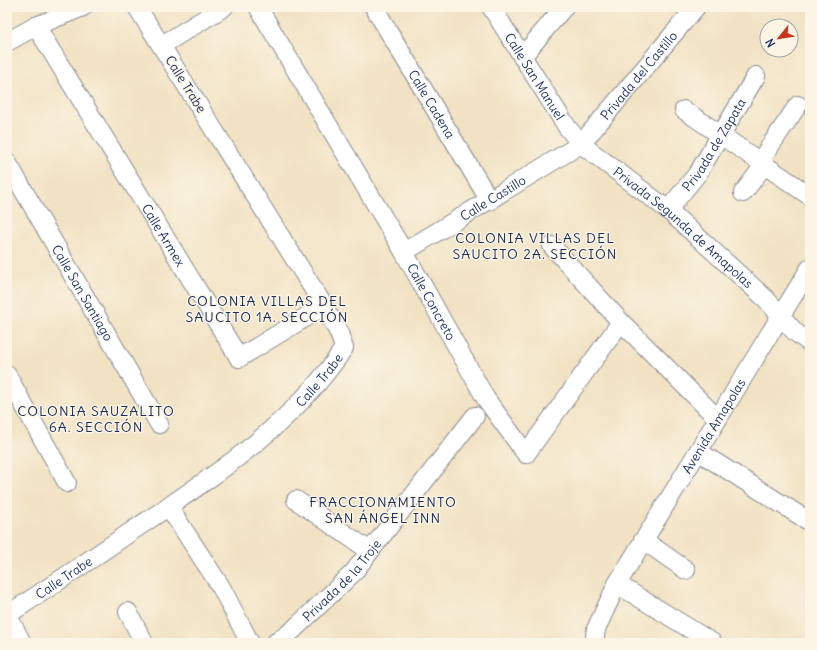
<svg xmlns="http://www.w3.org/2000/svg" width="817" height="650" viewBox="0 0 817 650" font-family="Delius,sans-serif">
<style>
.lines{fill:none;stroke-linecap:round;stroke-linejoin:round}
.street-casing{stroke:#868890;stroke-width:20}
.street{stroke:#fff;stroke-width:18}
.labels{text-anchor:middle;stroke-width:3;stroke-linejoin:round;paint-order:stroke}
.street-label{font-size:13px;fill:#1b2f5e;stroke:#fcf5e5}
.neighbourhood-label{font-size:14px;letter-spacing:1px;fill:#1b2f5e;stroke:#fcf5e5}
</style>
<rect width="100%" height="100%" fill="#fcf5e5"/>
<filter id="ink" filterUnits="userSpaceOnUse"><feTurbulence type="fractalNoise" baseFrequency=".025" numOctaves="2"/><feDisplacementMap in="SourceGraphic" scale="8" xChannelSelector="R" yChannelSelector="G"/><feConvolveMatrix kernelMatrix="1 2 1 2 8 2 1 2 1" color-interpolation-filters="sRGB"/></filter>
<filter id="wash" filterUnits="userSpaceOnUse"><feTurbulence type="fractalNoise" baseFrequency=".012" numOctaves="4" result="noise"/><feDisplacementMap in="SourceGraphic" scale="16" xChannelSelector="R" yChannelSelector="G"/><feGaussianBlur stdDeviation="0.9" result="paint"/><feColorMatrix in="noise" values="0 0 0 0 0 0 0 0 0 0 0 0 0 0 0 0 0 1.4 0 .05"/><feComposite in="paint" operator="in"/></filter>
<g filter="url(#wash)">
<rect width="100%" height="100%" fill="#f1e2c3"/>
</g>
<g filter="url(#ink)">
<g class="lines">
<defs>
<g id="street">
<path id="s1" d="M 258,7 L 404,252 L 486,399 L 526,454 L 621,322"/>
<path id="s2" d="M 374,7 L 490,201"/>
<path id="s3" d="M 491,7 L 567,127 L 581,144 L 668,210 L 766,299 L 795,332 L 810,343"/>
<path id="s4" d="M 36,26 L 239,358 L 324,306"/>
<path d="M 7,42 L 36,26 L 83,7"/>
<path d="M 162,45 L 224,7"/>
<path d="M 522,57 L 564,7"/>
<path d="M 684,110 L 810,196"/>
<path d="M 760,161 L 798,105"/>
<path id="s5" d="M 7,162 L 159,424"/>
<path d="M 743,193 L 765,164"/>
<path id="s6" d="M 668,210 L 698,173 L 756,76"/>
<path d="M 552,246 L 621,322 L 718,419"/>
<path id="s7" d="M 404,252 L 581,144 L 696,7"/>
<path d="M 7,375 L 67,483"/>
<path d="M 699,452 L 810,522"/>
<path d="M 296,500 L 370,551"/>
<path d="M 168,506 L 221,587 L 250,643"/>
<path d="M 643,540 L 686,570"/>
<path d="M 617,584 L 713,643"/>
<path d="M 128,612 L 144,643"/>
<path d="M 7,614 L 22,643"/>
<path id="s8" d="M 7,615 C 49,588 91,559 132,531 C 208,480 293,426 344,348 L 339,333 L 324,306 L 137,7"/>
<path id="s9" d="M 275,643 L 292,631 L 353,573 L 475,416"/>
<path id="s10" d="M 594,643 L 596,629 L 617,584 L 810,268"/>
</g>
</defs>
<use href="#street" class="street-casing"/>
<use href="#street" class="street"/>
</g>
</g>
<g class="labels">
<g class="street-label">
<text dy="5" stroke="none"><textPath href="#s3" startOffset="82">Calle San Manuel</textPath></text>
<text dy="5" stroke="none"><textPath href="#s7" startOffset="297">Privada del Castillo</textPath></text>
<text transform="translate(186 84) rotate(58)" y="5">Calle Trabe</text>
<text dy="5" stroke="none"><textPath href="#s2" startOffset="113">Calle Cadena</textPath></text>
<text dy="5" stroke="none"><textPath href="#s6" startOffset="80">Privada de Zapata</textPath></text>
<text dy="5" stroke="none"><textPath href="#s7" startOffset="104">Calle Castillo</textPath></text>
<text dy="5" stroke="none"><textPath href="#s3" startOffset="296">Privada Segunda de Amapolas</textPath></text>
<text dy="5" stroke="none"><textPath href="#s4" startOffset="245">Calle Armex</textPath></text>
<text dy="5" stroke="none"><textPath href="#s5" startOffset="151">Calle San Santiago</textPath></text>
<text dy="5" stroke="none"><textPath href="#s1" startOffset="342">Calle Concreto</textPath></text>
<text dy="5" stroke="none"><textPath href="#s8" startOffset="392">Calle Trabe</textPath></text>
<text dy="5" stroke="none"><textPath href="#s10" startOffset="249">Avenida Amapolas</textPath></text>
<text dy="5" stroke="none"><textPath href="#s8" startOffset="68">Calle Trabe</textPath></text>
<text dy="5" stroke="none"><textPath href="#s9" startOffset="92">Privada de la Troje</textPath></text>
</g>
<g class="neighbourhood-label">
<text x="535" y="243">COLONIA VILLAS DEL<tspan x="535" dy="16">SAUCITO 2A. SECCIÓN</tspan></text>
<text x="267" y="306">COLONIA VILLAS DEL<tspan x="267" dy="16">SAUCITO 1A. SECCIÓN</tspan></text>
<text x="96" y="416">COLONIA SAUZALITO<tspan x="96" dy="16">6A. SECCIÓN</tspan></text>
<text x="383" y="507">FRACCIONAMIENTO<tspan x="383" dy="16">SAN ÁNGEL INN</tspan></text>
</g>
</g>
<rect width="817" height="650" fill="none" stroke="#fcf5e5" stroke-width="24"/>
<g transform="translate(779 38) rotate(240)"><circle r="19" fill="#fcf5e5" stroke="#a2a6af"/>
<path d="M0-3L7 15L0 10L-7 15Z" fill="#c8321e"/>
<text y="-6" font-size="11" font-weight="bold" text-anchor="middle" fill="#1b2f5e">N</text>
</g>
</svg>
